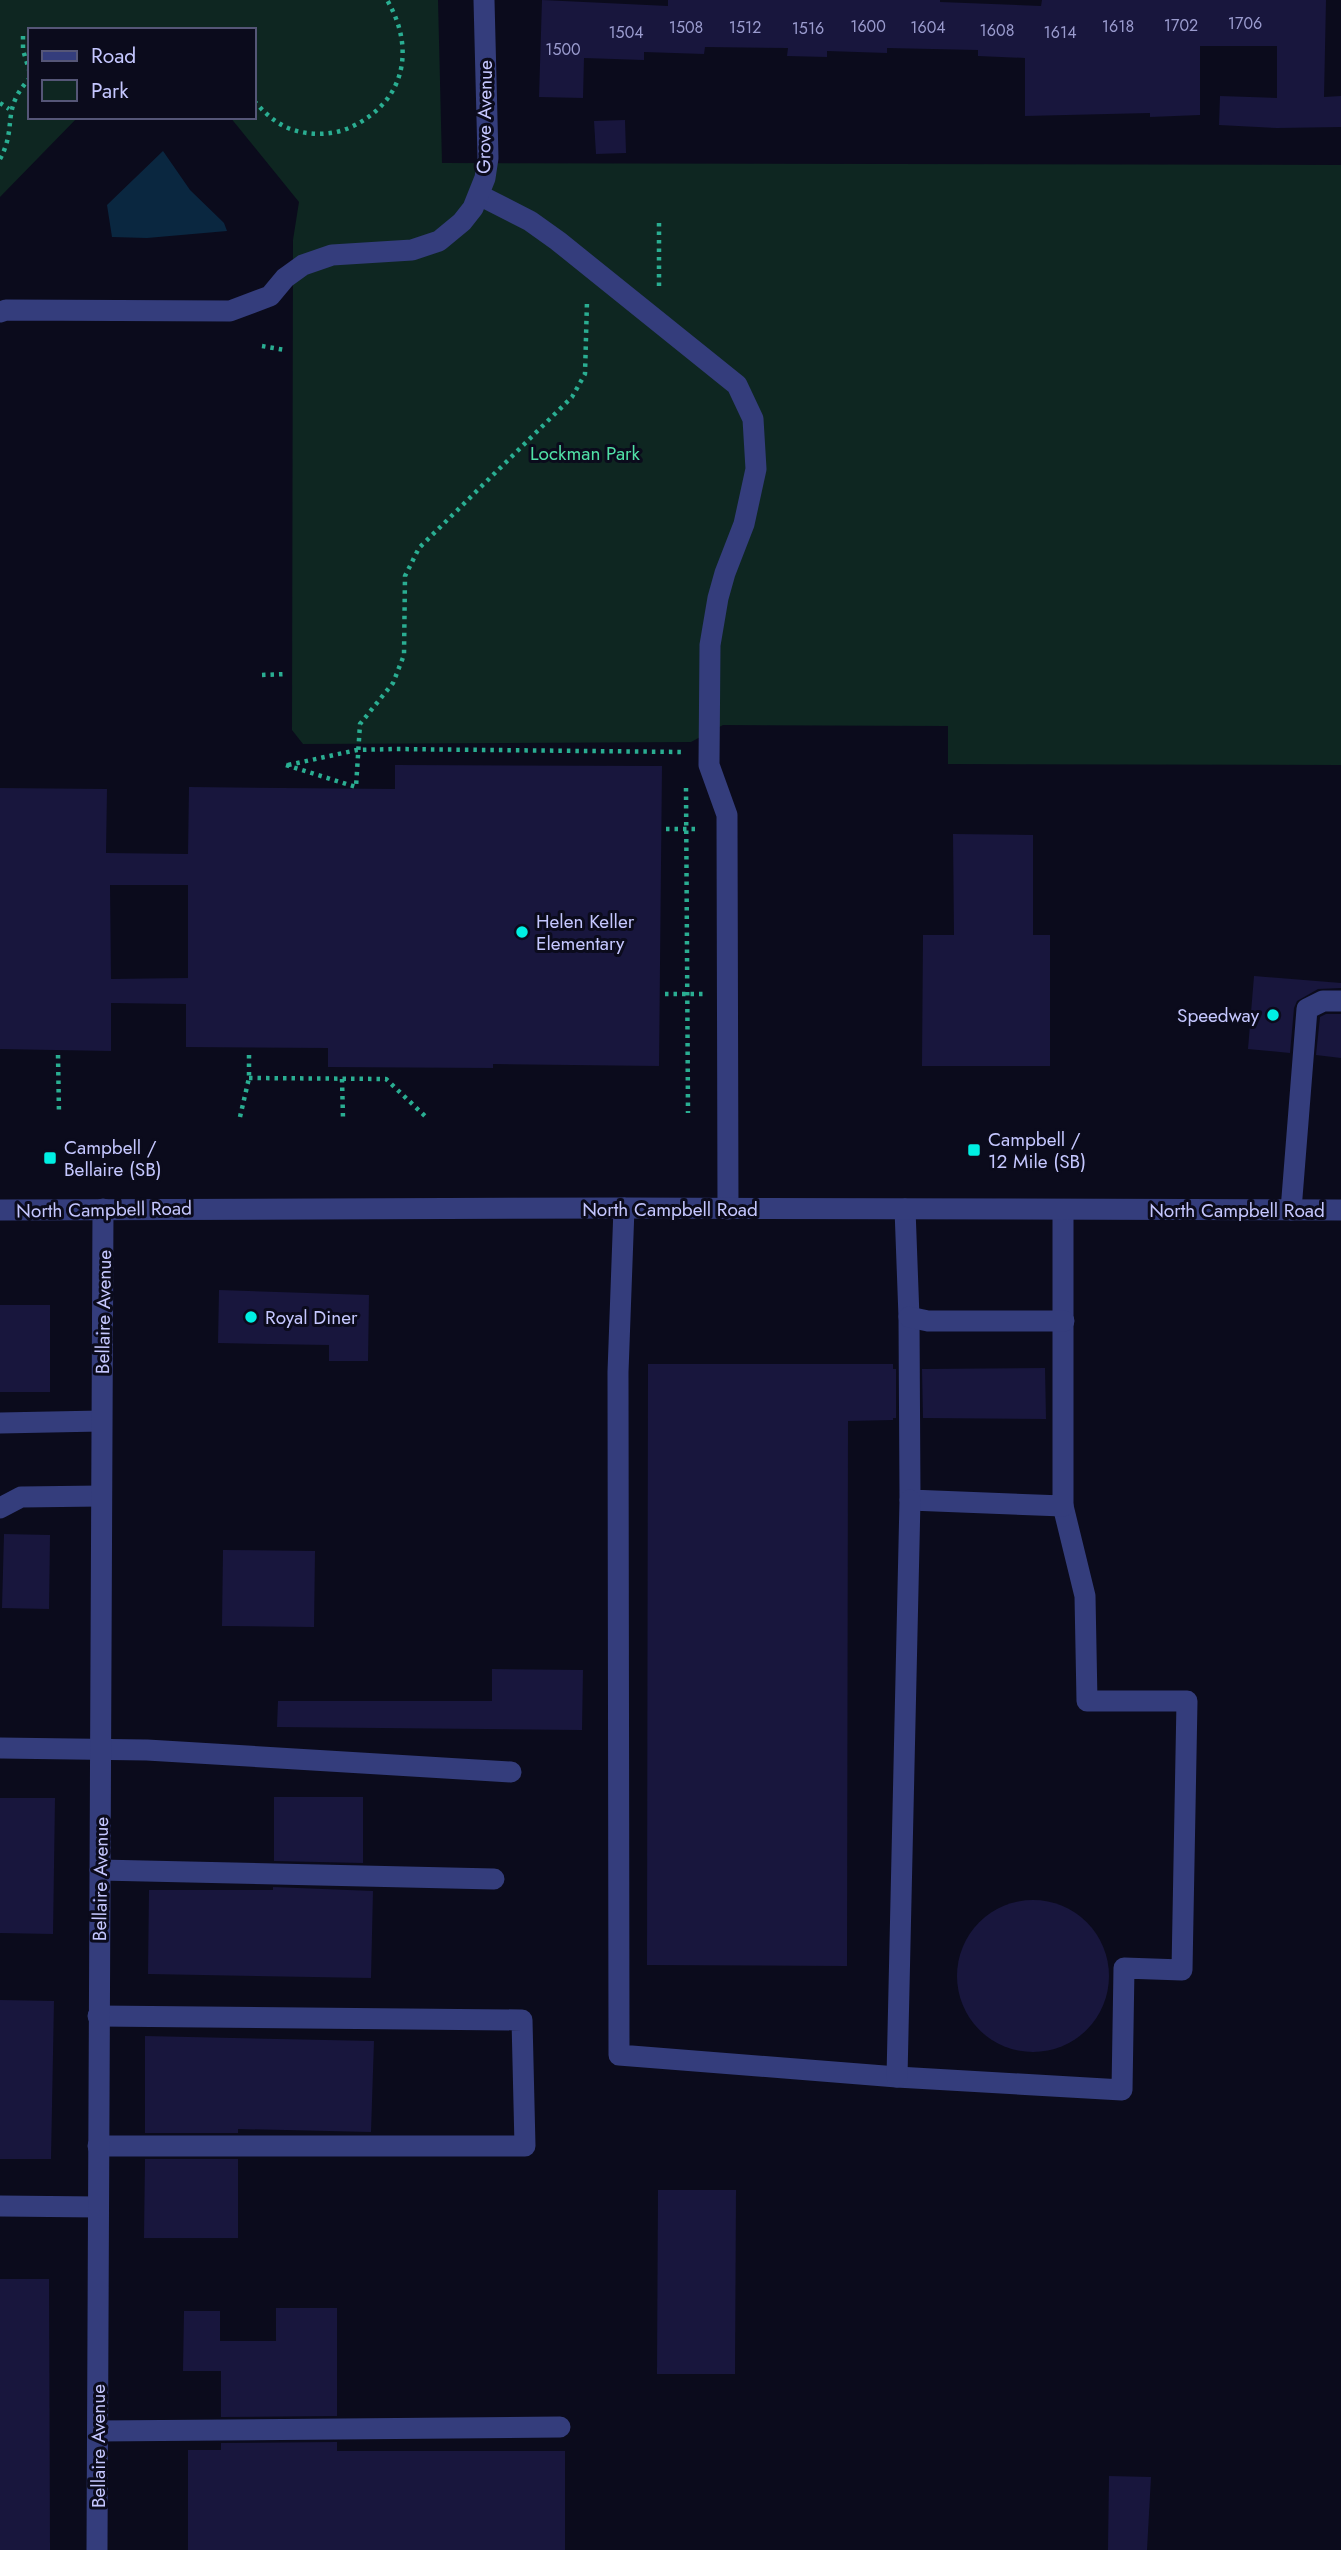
<svg xmlns="http://www.w3.org/2000/svg" width="1341" height="2550" viewBox="0 0 1341 2550" font-family="Jost,sans-serif">
<style>
.green{fill:#0e2621}
.water{fill:#0a2740}
.building{fill:#18163d;fill-rule:evenodd}
.lines{fill:none;stroke-linecap:round;stroke-linejoin:round}
.path{stroke:#2aae92;stroke-width:4.5;stroke-dasharray:3.5 5;stroke-linecap:butt}
.minor{stroke:#343d7c;stroke-width:21}
.poi-dot{fill:#00f0e3;stroke:#0b0b1c;stroke-width:2.5}
.labels{text-anchor:middle;stroke-width:6;stroke-linejoin:round;paint-order:stroke}
.number-label{font-size:16px;fill:#9a9bce}
.street-label{font-size:19px;fill:#c5c7ff;stroke:#0b0b1c}
.park-label{font-size:19px;fill:#50e0a6;stroke:#0b0b1c}
.poi-label{font-size:19px;fill:#c5c7ff;stroke:#0b0b1c;text-anchor:start}
</style>
<rect width="100%" height="100%" fill="#0b0b1c"/>
<path class="green" d="M 0,0 L 438,0 L 442,163 L 1341,165 L 1341,765 L 948,764 L 948,726 L 723,725 L 691,742 L 303,744 L 292,730 L 293,240 L 299,202 L 230,117 L 254,117 L 254,30 L 30,30 L 30,117 L 78,117 L 0,197 Z"/>
<path class="water" d="M 163,151 L 190,190 L 224,223 L 227,231 L 147,238 L 112,237 L 107,205 Z"/>
<g class="building">
<path d="M 542,0 L 668,6 L 668,0 L 940,0 L 940,2 L 1041,6 L 1042,0 L 1326,0 L 1324,97 L 1341,96 L 1341,127 L 1277,128 L 1219,125 L 1220,96 L 1277,98 L 1277,46 L 1200,46 L 1200,115 L 1150,117 L 1150,113 L 1025,116 L 1025,58 L 978,56 L 978,50 L 887,48 L 887,53 L 827,51 L 827,57 L 787,56 L 788,48 L 705,47 L 704,54 L 644,52 L 644,60 L 584,58 L 583,98 L 539,97 Z"/>
<path d="M 625,120 L 626,153 L 596,154 L 594,121 Z"/>
<path d="M 395,765 L 662,766 L 659,1066 L 493,1064 L 493,1068 L 328,1067 L 328,1048 L 186,1047 L 186,1004 L 111,1003 L 111,1051 L 0,1049 L 0,788 L 107,789 L 106,853 L 188,854 L 189,787 L 395,789 ZM 110,885 L 188,885 L 188,978 L 111,979 Z"/>
<path d="M 953,834 L 1033,835 L 1033,935 L 1050,935 L 1050,1066 L 922,1066 L 923,935 L 954,935 Z"/>
<path d="M 1254,976 L 1341,983 L 1341,988 L 1318,989 L 1297,1001 L 1294,1008 L 1290,1053 L 1248,1049 Z"/>
<path d="M 1326,1014 L 1341,1014 L 1341,1058 L 1316,1055 L 1320,1017 Z"/>
<path d="M 219,1290 L 369,1295 L 368,1361 L 329,1361 L 329,1345 L 218,1343 Z"/>
<rect x="0" y="1305" width="50" height="87"/>
<path d="M 648,1364 L 893,1364 L 893,1369 L 896,1369 L 896,1418 L 893,1418 L 893,1420 L 848,1421 L 847,1966 L 647,1965 Z"/>
<path d="M 1045,1368 L 1046,1419 L 923,1418 L 922,1369 Z"/>
<path d="M 4,1534 L 50,1535 L 49,1609 L 2,1608 Z"/>
<path d="M 223,1550 L 315,1551 L 314,1627 L 222,1626 Z"/>
<path d="M 492,1669 L 583,1670 L 582,1730 L 277,1727 L 278,1701 L 492,1701 Z"/>
<path d="M 274,1797 L 363,1797 L 363,1863 L 274,1861 Z"/>
<path d="M 0,1798 L 55,1798 L 53,1934 L 0,1933 Z"/>
<path d="M 273,1887 L 373,1891 L 371,1978 L 148,1974 L 149,1890 L 273,1890 Z"/>
<circle cx="1033" cy="1976" r="76"/>
<path d="M 0,2000 L 54,2001 L 51,2159 L 0,2159 Z"/>
<path d="M 145,2036 L 374,2041 L 371,2132 L 238,2129 L 238,2133 L 145,2133 Z"/>
<path d="M 145,2159 L 238,2159 L 238,2238 L 144,2238 Z"/>
<path d="M 658,2190 L 736,2190 L 735,2374 L 657,2374 Z"/>
<path d="M 0,2279 L 49,2279 L 50,2550 L 0,2550 Z"/>
<path d="M 276,2308 L 337,2308 L 337,2416 L 221,2417 L 221,2371 L 183,2371 L 184,2311 L 220,2311 L 220,2341 L 276,2341 Z"/>
<path d="M 337,2442 L 337,2451 L 565,2451 L 565,2550 L 188,2550 L 188,2450 L 221,2450 L 221,2443 Z"/>
<path d="M 1109,2476 L 1151,2477 L 1147,2550 L 1108,2550 Z"/>
</g>
<g class="lines">
<g class="path">
<path d="M 23,36 L 23,50 L 30,73"/>
<path d="M 254,101 C 264,112 274,122 288,128 C 308,136 332,136 351,127 C 405,102 416,49 387,0"/>
<path d="M 0,103 L 9,109"/>
<path d="M 0,159 C 18,126 0,110 30,78"/>
<path d="M 659,286 L 659,223"/>
<path d="M 262,346 L 285,350"/>
<path d="M 262,675 L 286,674"/>
<path d="M 286,765 L 356,787 L 360,724 L 393,683 L 404,655 L 405,576 L 419,548 L 572,397 L 585,374 L 587,301"/>
<path d="M 288,765 L 357,750 L 394,749 L 684,752"/>
<path d="M 686,788 L 688,1113"/>
<path d="M 666,829 L 700,829"/>
<path d="M 665,994 L 703,994"/>
<path d="M 58,1055 L 59,1114"/>
<path d="M 249,1078 L 386,1079 L 427,1118"/>
<path d="M 342,1079 L 343,1118"/>
<path d="M 240,1117 L 249,1078 L 249,1054"/>
</g>
<g class="minor">
<path d="M 479,195 L 530,221 L 558,241 L 737,385 L 753,419 L 756,469 L 744,524 L 725,573 L 718,598 L 710,645 L 709,765 L 727,815 L 728,1209"/>
<path d="M 0,312 L 6,310 L 230,311 L 270,296 L 285,278 L 303,265 L 332,255 L 412,250 L 439,241 L 462,222 L 473,208 L 485,178 L 488,158 L 484,0"/>
<path d="M 624,1208 L 618,1372 L 619,2055 L 897,2077 L 1122,2090 L 1124,1968 L 1182,1970 L 1187,1701 L 1087,1701 L 1085,1596 L 1063,1506"/>
<path d="M 905,1209 L 909,1317 L 910,1500 L 1063,1506 L 1063,1210"/>
<path d="M 0,1210 L 624,1208 L 1341,1210"/>
<path d="M 1291,1210 L 1307,1009 L 1323,1001 L 1341,1001"/>
<path d="M 909,1317 L 928,1321 L 1064,1321"/>
<path d="M 0,1423 L 101,1421"/>
<path d="M 0,1508 L 21,1497 L 101,1496"/>
<path d="M 0,1748 L 147,1750 L 511,1772"/>
<path d="M 100,1870 L 494,1879"/>
<path d="M 897,2077 L 910,1500"/>
<path d="M 98,2146 L 525,2146 L 522,2020 L 98,2016"/>
<path d="M 0,2206 L 98,2207"/>
<path d="M 98,2431 L 560,2427"/>
<path d="M 97,2550 L 103,1209"/>
</g>
</g>
<g class="poi-dot">
<circle cx="522" cy="932" r="7"/>
<circle cx="1273" cy="1015" r="7"/>
<rect x="967" y="1143" width="14" height="14" rx="3.5"/>
<rect x="43" y="1151" width="14" height="14" rx="3.5"/>
<circle cx="251" cy="1317" r="7"/>
</g>
<g class="labels">
<g class="number-label">
<text x="1245" y="29">1706</text>
<text x="1181" y="31">1702</text>
<text x="868" y="32">1600</text>
<text x="1118" y="32">1618</text>
<text x="686" y="33">1508</text>
<text x="745" y="33">1512</text>
<text x="928" y="33">1604</text>
<text x="808" y="34">1516</text>
<text x="997" y="36">1608</text>
<text x="626" y="38">1504</text>
<text x="1060" y="38">1614</text>
<text x="563" y="55">1500</text>
</g>
<g class="street-label">
<text transform="translate(484 117) rotate(-89)" y="7">Grove Avenue</text>
<text transform="translate(104 1209) rotate(-1)" y="7">North Campbell Road</text>
<text x="670" y="1216">North Campbell Road</text>
<text x="1237" y="1217">North Campbell Road</text>
<text transform="translate(103 1312) rotate(-89)" y="7">Bellaire Avenue</text>
<text transform="translate(100 1879) rotate(-89)" y="7">Bellaire Avenue</text>
<text transform="translate(98 2446) rotate(-90)" y="7">Bellaire Avenue</text>
</g>
<g class="park-label">
<text x="585" y="460">Lockman Park</text>
</g>
<g class="poi-label">
<text x="536" y="928">Helen Keller<tspan x="536" dy="22">Elementary</tspan></text>
<text x="1259" y="1022" text-anchor="end">Speedway</text>
<text x="988" y="1146">Campbell /<tspan x="988" dy="22">12 Mile (SB)</tspan></text>
<text x="64" y="1154">Campbell /<tspan x="64" dy="22">Bellaire (SB)</tspan></text>
<text x="265" y="1324">Royal Diner</text>
</g>
</g>
<rect x="28" y="28" width="228" height="91" fill="#0b0b1c" stroke="#555677" stroke-width="2"/>
<rect x="42" y="51" width="35" height="10" fill="#343d7c" stroke="#555677" stroke-width="2"/>
<text x="91" y="63" font-size="21" fill="#c5c7ff">Road</text>
<rect x="42" y="80" width="35" height="21" fill="#0e2621" stroke="#555677" stroke-width="2"/>
<text x="91" y="98" font-size="21" fill="#c5c7ff">Park</text>
</svg>
